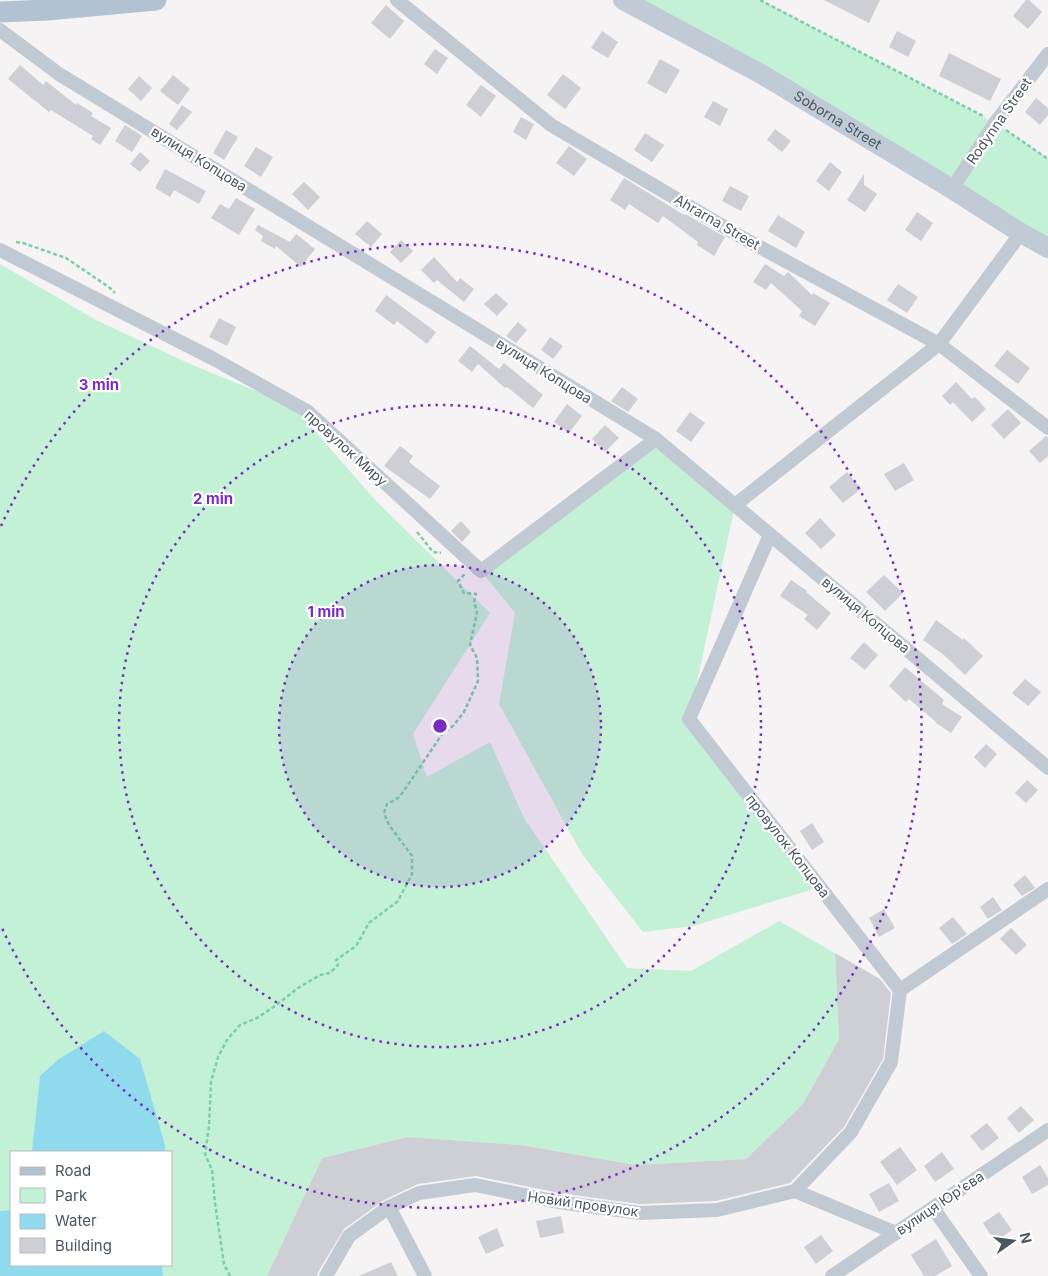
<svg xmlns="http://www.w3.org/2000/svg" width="1048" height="1276" viewBox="0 0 1048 1276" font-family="Inter,sans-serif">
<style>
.green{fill:#c3f1d5}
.water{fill:#90daee}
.building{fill:#cdcfd5}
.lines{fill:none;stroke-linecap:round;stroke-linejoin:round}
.path{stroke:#7ad0a6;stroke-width:2.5;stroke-dasharray:4 2.5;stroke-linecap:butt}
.street{stroke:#c1cad2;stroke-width:14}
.secondary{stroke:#c1cbd6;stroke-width:20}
.primary{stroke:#b3c2d1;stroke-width:21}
.ring{fill:none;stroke:#7b2cbf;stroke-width:2.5;stroke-dasharray:2.5 5}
.labels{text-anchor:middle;stroke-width:4.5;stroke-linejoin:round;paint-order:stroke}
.street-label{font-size:14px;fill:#4a5661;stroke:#fff}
.centre{fill:#7b2cbf;stroke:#fff;stroke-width:2.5}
.ring-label{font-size:15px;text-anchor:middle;font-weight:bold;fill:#7b2cbf;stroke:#fff;stroke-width:4.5;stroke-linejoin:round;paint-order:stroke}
</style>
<rect width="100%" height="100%" fill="#f5f3f3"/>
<g class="green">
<path d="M 623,0 L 760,0 L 995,123 L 1048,159 L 1048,248 Z"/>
<path d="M 0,264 L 96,320 L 190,364 L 293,406 L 376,501 L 490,613 L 413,734 L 427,777 L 490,742 L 524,818 L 627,968 L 691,971 L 779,921 L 835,953 L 839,1039 L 803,1104 L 746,1159 L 636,1165 L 521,1145 L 407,1137 L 322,1158 L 267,1276 L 163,1276 L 162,1265 L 171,1265 L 171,1152 L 165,1152 L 165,1145 L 33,1147 L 32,1152 L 11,1152 L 11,1210 L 0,1211 Z"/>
<path d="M 656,439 L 735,505 L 689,719 L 820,887 L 693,926 L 643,932 L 582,854 L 499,704 L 515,613 L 481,571 Z"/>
</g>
<g class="water">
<path d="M 104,1031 L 140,1059 L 165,1145 L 165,1152 L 32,1152 L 40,1076 L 59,1059 Z"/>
<path d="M 11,1210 L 11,1265 L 162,1265 L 163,1276 L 0,1276 L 0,1211 Z"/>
</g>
<g class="building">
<path d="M 824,0 L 880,0 L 869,23 Z"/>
<path d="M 1026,0 L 1029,0 L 1042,12 L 1028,29 L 1013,16 Z"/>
<path d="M 386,5 L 404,21 L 390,39 L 371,23 Z"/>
<path d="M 602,31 L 618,42 L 608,58 L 591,48 Z"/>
<path d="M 897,31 L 916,41 L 908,57 L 889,47 Z"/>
<path d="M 435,49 L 448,58 L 437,74 L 424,64 Z"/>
<path d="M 949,53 L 1001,79 L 990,101 L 939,76 Z"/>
<path d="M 660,59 L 680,70 L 666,94 L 647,83 Z"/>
<path d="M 20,65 L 43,85 L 46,81 L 76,105 L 77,103 L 93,113 L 91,116 L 111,128 L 100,145 L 91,139 L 93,136 L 51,110 L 49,112 L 8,79 Z"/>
<path d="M 563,74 L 581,88 L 565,109 L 547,95 Z"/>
<path d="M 173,75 L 190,89 L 178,105 L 160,91 Z"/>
<path d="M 139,76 L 152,88 L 141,101 L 128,89 Z"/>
<path d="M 481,85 L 496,96 L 481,117 L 466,105 Z"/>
<path d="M 1036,98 L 1048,108 L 1048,115 L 1040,125 L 1025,112 Z"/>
<path d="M 713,101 L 728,109 L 720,126 L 704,117 Z"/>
<path d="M 182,105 L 192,112 L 177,130 L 169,124 Z"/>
<path d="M 521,117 L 534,124 L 526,140 L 513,132 Z"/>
<path d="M 125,125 L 142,136 L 132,152 L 115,141 Z"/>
<path d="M 775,129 L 791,141 L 782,152 L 767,140 Z"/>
<path d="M 226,130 L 238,137 L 224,160 L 213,153 Z"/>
<path d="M 645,133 L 664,145 L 652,162 L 634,150 Z"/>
<path d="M 569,146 L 587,159 L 574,176 L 556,163 Z"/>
<path d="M 256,147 L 273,157 L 261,177 L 244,166 Z"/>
<path d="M 140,152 L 150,161 L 140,172 L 130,164 Z"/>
<path d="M 830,162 L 842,172 L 829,191 L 816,181 Z"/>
<path d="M 165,169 L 206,191 L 199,204 L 174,190 L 170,197 L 155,188 Z"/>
<path d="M 864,174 L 864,185 L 877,194 L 865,212 L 847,200 Z"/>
<path d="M 624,178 L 684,215 L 685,214 L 725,237 L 714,256 L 697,245 L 698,242 L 663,216 L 658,223 L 629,204 L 625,210 L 610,200 Z"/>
<path d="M 304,182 L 320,197 L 308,210 L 292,194 Z"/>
<path d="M 730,186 L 749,196 L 741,211 L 722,201 Z"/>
<path d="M 236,198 L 255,209 L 239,235 L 211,218 L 220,204 L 229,209 Z"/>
<path d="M 917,212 L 933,223 L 921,241 L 905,230 Z"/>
<path d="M 778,215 L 805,232 L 796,248 L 768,231 Z"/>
<path d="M 367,221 L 382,234 L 371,247 L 355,234 Z"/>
<path d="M 258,225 L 290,242 L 296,234 L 315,249 L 301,267 L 276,246 L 275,249 L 261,241 L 263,236 L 255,230 Z"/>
<path d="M 401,240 L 413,251 L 401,263 L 390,252 Z"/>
<path d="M 434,257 L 457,282 L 460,278 L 474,289 L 464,302 L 437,280 L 434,283 L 421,270 Z"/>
<path d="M 765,264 L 784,276 L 788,272 L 812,295 L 813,293 L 830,303 L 815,326 L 799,316 L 802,311 L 771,283 L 766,290 L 753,282 Z"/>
<path d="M 898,284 L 918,297 L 907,313 L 887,300 Z"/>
<path d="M 496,293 L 508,304 L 497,316 L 484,304 Z"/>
<path d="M 386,295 L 436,332 L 427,344 L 397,321 L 394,325 L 375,311 Z"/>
<path d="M 219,318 L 236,327 L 227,346 L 209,337 Z"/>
<path d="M 518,322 L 527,330 L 516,343 L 506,336 Z"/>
<path d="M 550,337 L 563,346 L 553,359 L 541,350 Z"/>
<path d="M 470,346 L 499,369 L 504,363 L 543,395 L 533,408 L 507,387 L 505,388 L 478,364 L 472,372 L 458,361 Z"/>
<path d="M 1007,350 L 1030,368 L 1018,384 L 994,366 Z"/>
<path d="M 956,382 L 972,399 L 975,397 L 986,409 L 972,422 L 953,402 L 950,405 L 942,396 Z"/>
<path d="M 622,387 L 638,399 L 628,412 L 611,401 Z"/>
<path d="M 567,404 L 582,416 L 569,433 L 554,422 Z"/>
<path d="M 1008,409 L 1021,423 L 1004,439 L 991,425 Z"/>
<path d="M 690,412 L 705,423 L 691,442 L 676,431 Z"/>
<path d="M 605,425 L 619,438 L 605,452 L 592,439 Z"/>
<path d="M 1046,436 L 1048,437 L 1048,456 L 1040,463 L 1029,451 Z"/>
<path d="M 400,446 L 413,456 L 409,462 L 440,486 L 430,499 L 384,466 Z"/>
<path d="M 904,463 L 914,480 L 895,491 L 884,474 Z"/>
<path d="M 847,472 L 861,489 L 843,503 L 829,487 Z"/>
<path d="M 820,518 L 836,535 L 821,549 L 805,533 Z"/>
<path d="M 461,521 L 471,532 L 462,542 L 451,531 Z"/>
<path d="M 884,575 L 903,593 L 885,611 L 866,592 Z"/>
<path d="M 791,580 L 807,591 L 806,592 L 831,613 L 817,630 L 804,619 L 808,615 L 780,596 Z"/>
<path d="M 936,620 L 963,640 L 964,638 L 983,656 L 965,675 L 944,655 L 923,640 Z"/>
<path d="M 864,642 L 878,655 L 865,670 L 850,658 Z"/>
<path d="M 905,667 L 944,700 L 942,704 L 962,717 L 951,733 L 936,723 L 936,722 L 909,699 L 906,702 L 889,686 Z"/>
<path d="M 1025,679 L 1041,692 L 1028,706 L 1012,693 Z"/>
<path d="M 986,744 L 997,754 L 985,768 L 974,757 Z"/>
<path d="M 1027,780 L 1038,790 L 1026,803 L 1015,793 Z"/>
<path d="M 812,823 L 824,842 L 812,850 L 800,831 Z"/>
<path d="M 1025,875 L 1035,888 L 1022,896 L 1013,885 Z"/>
<path d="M 993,897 L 1002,910 L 988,919 L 980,907 Z"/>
<path d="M 884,909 L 895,928 L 879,937 L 869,918 Z"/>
<path d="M 953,917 L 967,934 L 952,944 L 939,928 Z"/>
<path d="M 1011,928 L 1027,945 L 1016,955 L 1000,939 Z"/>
<path d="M 835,953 L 880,979 L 891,993 L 883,1059 L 844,1127 L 790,1183 L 716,1201 L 640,1204 L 559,1193 L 476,1176 L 418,1184 L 384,1200 L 344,1229 L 318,1272 L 317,1276 L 267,1276 L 322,1158 L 407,1137 L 521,1145 L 636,1165 L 746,1159 L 803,1104 L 839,1039 Z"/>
<path d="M 1021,1106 L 1034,1120 L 1019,1133 L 1007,1118 Z"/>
<path d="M 987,1123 L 999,1138 L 982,1151 L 970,1136 Z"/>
<path d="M 900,1147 L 917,1170 L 897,1185 L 880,1162 Z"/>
<path d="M 942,1152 L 954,1169 L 935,1182 L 924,1166 Z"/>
<path d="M 1040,1165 L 1048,1178 L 1048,1185 L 1032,1194 L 1022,1177 Z"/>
<path d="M 889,1183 L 899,1201 L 879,1212 L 869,1194 Z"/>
<path d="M 999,1212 L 1012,1230 L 995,1242 L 983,1223 Z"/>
<path d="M 561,1216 L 564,1233 L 540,1238 L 536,1221 Z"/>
<path d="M 497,1228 L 504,1246 L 486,1254 L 478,1237 Z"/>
<path d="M 821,1235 L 833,1251 L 816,1264 L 804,1247 Z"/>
<path d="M 936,1239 L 952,1266 L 935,1276 L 924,1276 L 911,1255 Z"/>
<path d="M 391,1262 L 398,1276 L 359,1276 Z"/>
</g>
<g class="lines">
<g class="path">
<path d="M 760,0 L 985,117"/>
<path d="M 1006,130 L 1048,159"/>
<path d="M 16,242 L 23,243 L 66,258 L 110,288 L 115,293"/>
<path d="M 417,532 L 433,552 L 441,553"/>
<path d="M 230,1276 L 224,1264 L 215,1203 L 212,1170 L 205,1154 L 209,1126 L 211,1082 L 218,1057 L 227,1040 L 240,1025 L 257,1018 L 275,1006 L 298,988 L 320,975 L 330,973 L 338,965 L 336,960 L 356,946 L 369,923 L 398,901 L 412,874 L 412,856 L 389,825 L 384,813 L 387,804 L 398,798 L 403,792 L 443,733 L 453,726 L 464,712 L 478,681 L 477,658 L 470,645 L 477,612 L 474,602 L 476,594 L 464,593 L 458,581 L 465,574"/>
</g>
<g class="street">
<path d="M 397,0 L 551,125 L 743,238 L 939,344 L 1048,428"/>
<path d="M 0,30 L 59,74 L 656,439 L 1048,768"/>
<path d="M 952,189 L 995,123 L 1048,54"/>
<path d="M 0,250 L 212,358 L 307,411 L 481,571 L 656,439"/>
<path d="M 735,505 L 939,344 L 1021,233"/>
<path d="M 770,535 L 689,719 L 900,990"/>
<path d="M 900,990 L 1048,889"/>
<path d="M 795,1191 L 851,1132 L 891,1062 L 900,990"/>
<path d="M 389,1207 L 425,1276"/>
<path d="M 933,1208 L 981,1276"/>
<path d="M 326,1276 L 349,1236 L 389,1207 L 419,1193 L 475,1185 L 558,1202 L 640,1213 L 717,1210 L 795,1191 L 896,1233"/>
<path d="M 832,1276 L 1048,1130"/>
</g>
<path class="secondary" id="s1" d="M 623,0 L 763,75 L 952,189 L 1021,233 L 1048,248"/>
<path class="primary" d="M 0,12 L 47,10 L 156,0"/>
</g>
<circle cx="440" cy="726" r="161" fill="#7b2cbf" fill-opacity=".12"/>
<g class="ring">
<circle cx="440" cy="726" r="161"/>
<circle cx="440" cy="726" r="321"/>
<path d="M1 526A482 482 0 1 1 1 926"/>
</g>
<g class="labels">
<g class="street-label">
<text dy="5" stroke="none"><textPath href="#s1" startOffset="246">Soborna Street</textPath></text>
<text transform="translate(999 121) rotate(-55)" y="5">Rodynna Street</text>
<text transform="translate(199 159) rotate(32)" y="5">вулиця Копцова</text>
<text transform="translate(717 222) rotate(30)" y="5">Ahrarna Street</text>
<text transform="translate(544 371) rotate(32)" y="5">вулиця Копцова</text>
<text transform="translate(346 448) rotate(42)" y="5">провулок Миру</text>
<text transform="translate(866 615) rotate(40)" y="5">вулиця Копцова</text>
<text transform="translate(788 846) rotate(52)" y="5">провулок Копцова</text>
<text transform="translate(940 1203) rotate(-34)" y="5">вулиця Юр'єва</text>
<text transform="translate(583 1204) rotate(8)" y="5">Новий провулок</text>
</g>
</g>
<circle cx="440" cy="726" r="8" class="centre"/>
<g class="ring-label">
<text x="99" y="390">3 min</text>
<text x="213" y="504">2 min</text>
<text x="326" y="617">1 min</text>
</g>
<rect x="10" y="1151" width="162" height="115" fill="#ffffff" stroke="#b7bbc0"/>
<rect x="20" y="1167" width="25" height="8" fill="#b3c2d1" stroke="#b7bbc0"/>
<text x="55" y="1176" font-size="15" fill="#4a5661">Road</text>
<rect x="20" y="1188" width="25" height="15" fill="#c3f1d5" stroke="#b7bbc0"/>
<text x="55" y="1201" font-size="15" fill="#4a5661">Park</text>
<rect x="20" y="1214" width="25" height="15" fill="#90daee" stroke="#b7bbc0"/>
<text x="55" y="1226" font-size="15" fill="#4a5661">Water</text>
<rect x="20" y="1238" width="25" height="15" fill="#cdcfd5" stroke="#b7bbc0"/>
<text x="55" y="1251" font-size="15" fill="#4a5661">Building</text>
<g transform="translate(1013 1241) rotate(76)" stroke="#ffffff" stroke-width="4" paint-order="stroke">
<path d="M0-4L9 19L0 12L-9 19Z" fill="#4a5661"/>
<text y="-8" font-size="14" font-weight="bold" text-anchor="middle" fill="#4a5661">N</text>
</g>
</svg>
